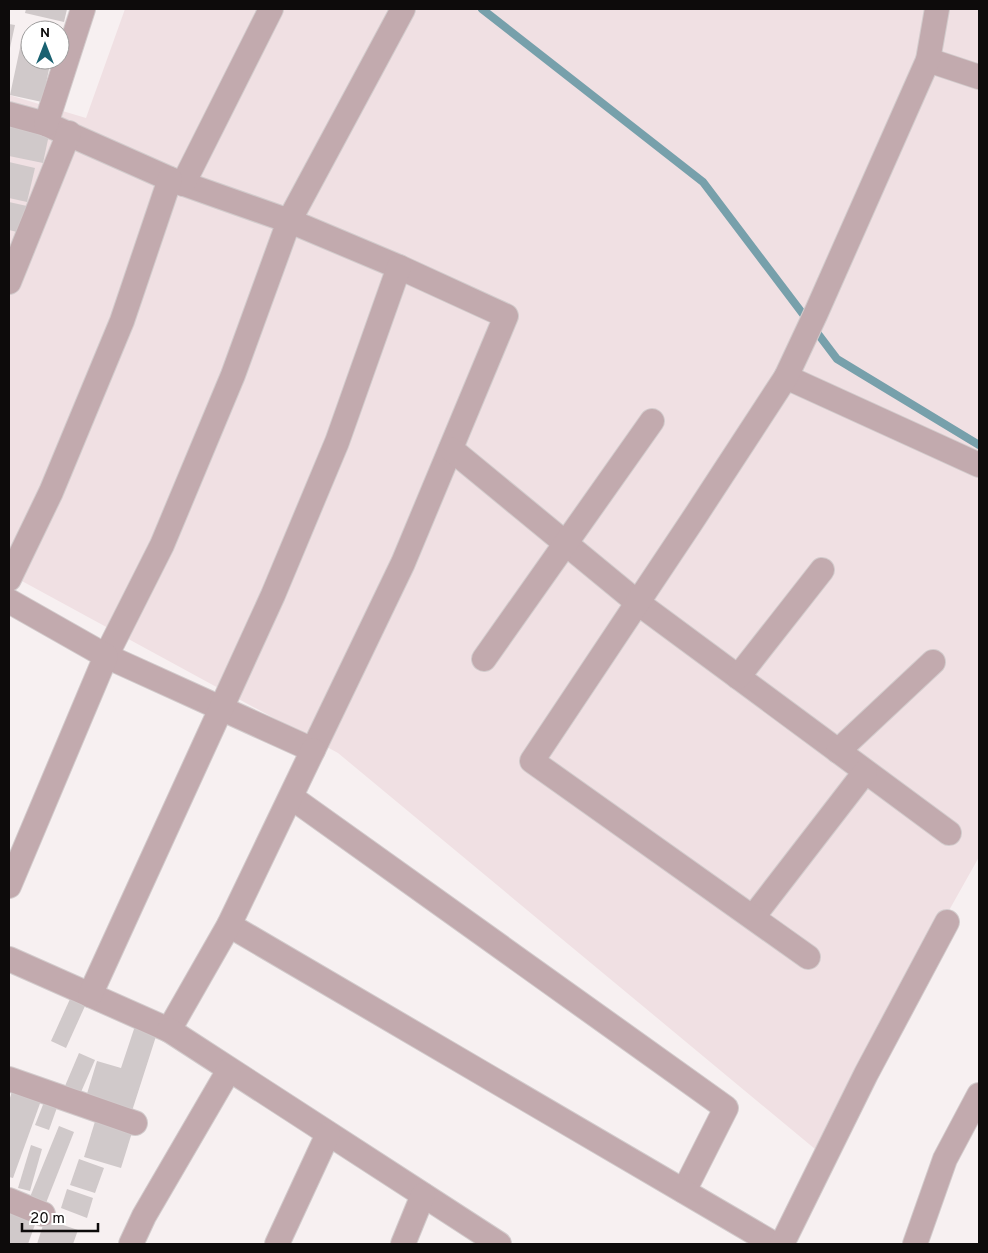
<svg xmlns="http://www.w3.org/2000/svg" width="988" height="1253" viewBox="0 0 988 1253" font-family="Overpass,sans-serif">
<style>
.built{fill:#f0e0e3}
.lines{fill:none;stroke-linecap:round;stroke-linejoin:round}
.stream{stroke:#77a0ab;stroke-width:8}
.building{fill:#d0c9ca}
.minor-casing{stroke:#d2cbcc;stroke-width:26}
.minor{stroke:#c2aaae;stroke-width:24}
</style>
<rect width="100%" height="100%" fill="#f7f0f1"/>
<path class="built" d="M 125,9 L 979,9 L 979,857 L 815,1149 L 338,753 L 9,574 L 9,95 L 86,118 Z"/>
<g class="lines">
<path class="stream" d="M 482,9 L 703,182 L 837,359 L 979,445"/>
</g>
<g class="building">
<path d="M 26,9 L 67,9 L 64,22 L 25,13 Z"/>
<path d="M 9,24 L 15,25 L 10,48 L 9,48 Z"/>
<path d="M 23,34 L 30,36 L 30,60 L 51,60 L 42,102 L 10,95 Z"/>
<path d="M 9,122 L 50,130 L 43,163 L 9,156 Z"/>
<path d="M 9,162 L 35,168 L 27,202 L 9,198 Z"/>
<path d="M 9,202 L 27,206 L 21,233 L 9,230 Z"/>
<path d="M 70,999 L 85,1006 L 66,1048 L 51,1041 Z"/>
<path d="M 137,1020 L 159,1027 L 132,1111 L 86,1097 L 97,1061 L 121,1068 Z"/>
<path d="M 79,1053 L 95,1060 L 81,1092 L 65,1086 Z"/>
<path d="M 13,1088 L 42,1098 L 13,1178 L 9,1177 L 9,1101 Z"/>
<path d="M 46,1097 L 59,1102 L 49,1130 L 35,1125 Z"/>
<path d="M 98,1112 L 135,1123 L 121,1168 L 84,1157 Z"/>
<path d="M 59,1126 L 74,1132 L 46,1203 L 30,1197 Z"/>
<path d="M 31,1145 L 42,1149 L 30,1191 L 18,1188 Z"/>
<path d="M 79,1159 L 104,1168 L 95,1193 L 70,1185 Z"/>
<path d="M 67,1189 L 93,1198 L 87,1218 L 61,1208 Z"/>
<path d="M 9,1208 L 37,1219 L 28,1244 L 9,1244 Z"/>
<path d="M 45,1219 L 78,1230 L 73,1244 L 37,1244 Z"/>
</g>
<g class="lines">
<defs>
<g id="minor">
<path d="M 928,60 L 979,77"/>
<path d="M 9,114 L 46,124 L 170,179 L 289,221 L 297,224 L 399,267 L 506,316 L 403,563 L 313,750 L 106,656 L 162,545 L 233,375 L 289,221 L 403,9"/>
<path d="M 46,124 L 83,9"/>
<path d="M 183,184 L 271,9"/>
<path d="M 9,282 L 69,133"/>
<path d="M 786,377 L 979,465"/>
<path d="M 451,449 L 638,603 L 949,833"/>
<path d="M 9,579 L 51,492 L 122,321 L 170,179"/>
<path d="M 9,601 L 106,656 L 9,886"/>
<path d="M 484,659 L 652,421"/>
<path d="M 738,677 L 822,570"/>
<path d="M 838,751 L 933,662"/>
<path d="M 291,797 L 726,1108 L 684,1191"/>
<path d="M 753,917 L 865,772"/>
<path d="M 229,925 L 774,1244"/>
<path d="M 808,957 L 532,761 L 692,521 L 786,377 L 816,313 L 928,60 L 937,9"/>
<path d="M 9,959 L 169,1030 L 229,925 L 313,750"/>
<path d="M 90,995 L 273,595 L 337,442 L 399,267"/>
<path d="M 169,1030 L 499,1244"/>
<path d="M 9,1079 L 135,1123"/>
<path d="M 9,1200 L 43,1214"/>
<path d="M 131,1244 L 144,1216 L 229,1070"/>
<path d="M 277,1244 L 328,1134"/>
<path d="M 403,1244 L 423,1195"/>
<path d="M 782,1244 L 866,1074 L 947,922"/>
<path d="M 915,1244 L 945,1159 L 979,1095"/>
</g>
</defs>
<use href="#minor" class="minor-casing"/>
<use href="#minor" class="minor"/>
</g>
<rect width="988" height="1253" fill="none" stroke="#0d0b0b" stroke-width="20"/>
<g transform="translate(45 45)"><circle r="24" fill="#ffffff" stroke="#9e9d9d"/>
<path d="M0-4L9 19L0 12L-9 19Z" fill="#196171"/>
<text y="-8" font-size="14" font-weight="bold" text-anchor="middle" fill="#0d0b0b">N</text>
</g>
<path d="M22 1223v8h76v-8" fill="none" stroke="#0d0b0b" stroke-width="2.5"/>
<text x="30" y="1223" font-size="15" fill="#0d0b0b" stroke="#ffffff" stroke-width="4" paint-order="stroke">20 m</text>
</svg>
